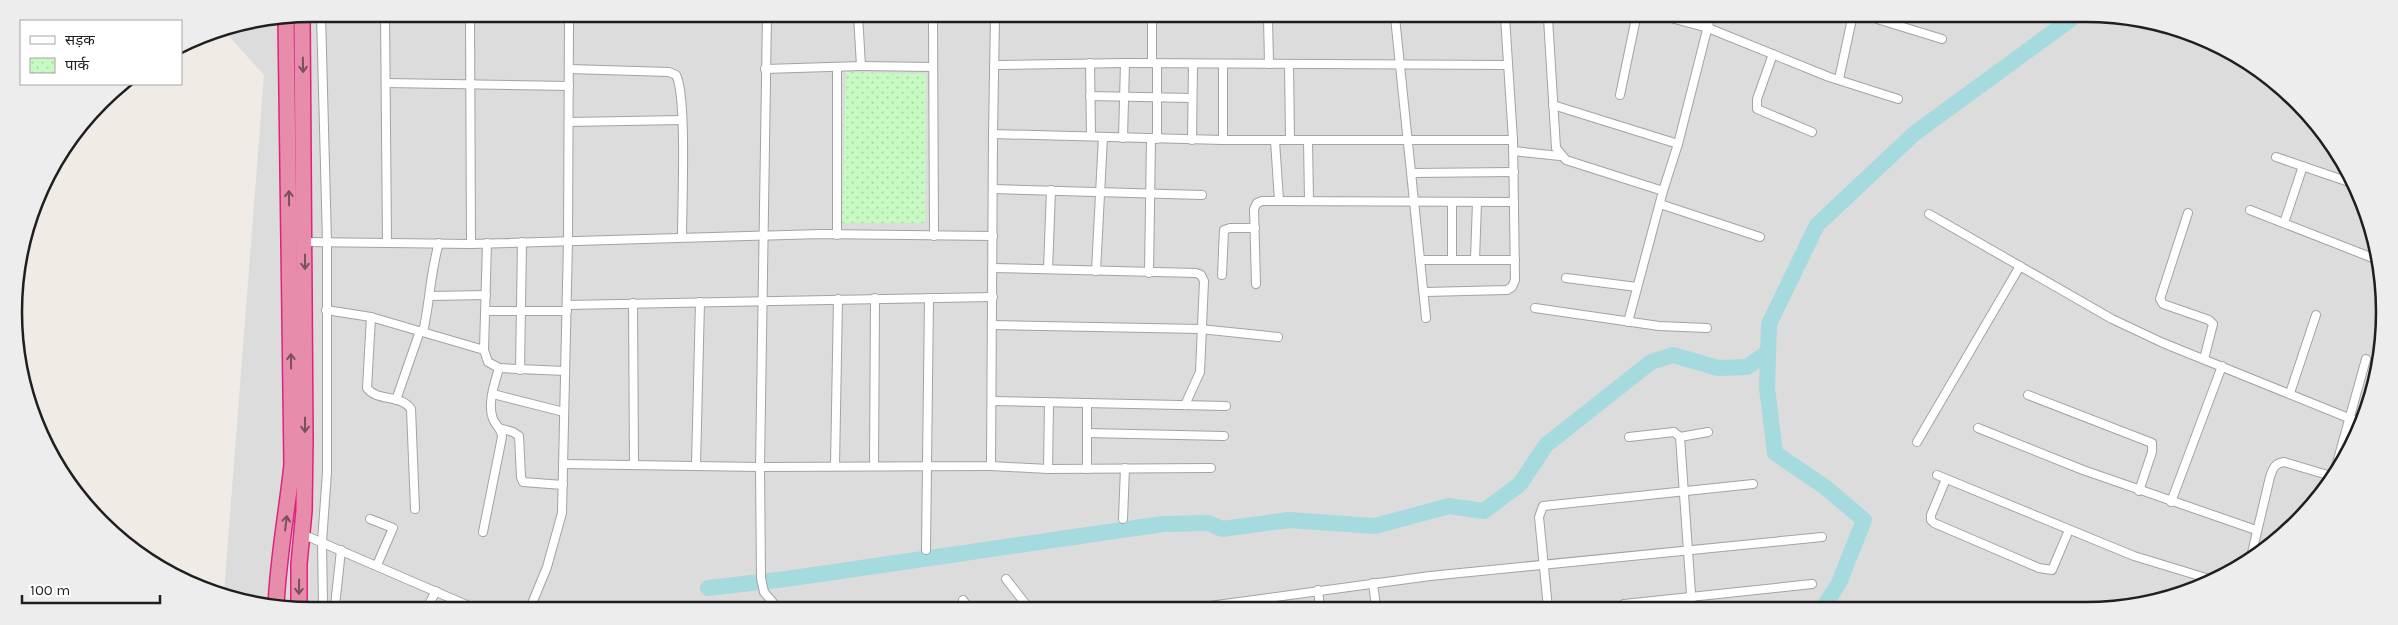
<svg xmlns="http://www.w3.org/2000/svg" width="2398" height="625" viewBox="0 0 2398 625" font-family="Karla,'Noto Sans Devanagari',sans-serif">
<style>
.residential{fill:#dddcdc}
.park{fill:url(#park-dots)}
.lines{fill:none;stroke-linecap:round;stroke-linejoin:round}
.river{stroke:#a5dade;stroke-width:16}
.street-casing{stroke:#a3a3a3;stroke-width:10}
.highway-casing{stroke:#de2280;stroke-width:18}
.street{stroke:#fff;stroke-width:8}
.highway{stroke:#e88cac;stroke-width:15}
.oneway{stroke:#79505e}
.rim{fill:none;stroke:#1f1f1f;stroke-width:2.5}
</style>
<defs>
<pattern id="park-dots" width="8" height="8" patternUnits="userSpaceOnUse" patternTransform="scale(1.25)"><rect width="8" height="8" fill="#c6fac2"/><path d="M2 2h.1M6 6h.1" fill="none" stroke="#aad6a6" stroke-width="1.8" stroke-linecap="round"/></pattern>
</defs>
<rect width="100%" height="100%" fill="#f0ebe5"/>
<path class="residential" d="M 312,14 L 2144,19 L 2251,64 L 2334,146 L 2378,254 L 2379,371 L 2353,445 L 2297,524 L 2217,581 L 2124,609 L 255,606 L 224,593 L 264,75 L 224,31 Z"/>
<path class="park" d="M 846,72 L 926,74 L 925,223 L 842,223 Z"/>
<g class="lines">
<g class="river">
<path d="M 708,588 L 786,579 L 1163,524 L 1209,523 L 1222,529 L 1289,520 L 1375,526 L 1449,506 L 1484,511 L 1520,484 L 1546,445 L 1651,362 L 1673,355 L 1718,368 L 1747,367 L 1768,352"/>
<path d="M 1823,608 L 1839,583 L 1864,520 L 1825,487 L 1775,453 L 1767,388 L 1769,324 L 1817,225 L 1915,133 L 2071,19"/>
</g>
<defs>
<g id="street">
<path d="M 321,14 L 327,242 L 327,472 L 322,542 L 323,606"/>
<path d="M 385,14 L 387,243"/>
<path d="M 470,14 L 471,244"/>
<path d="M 767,15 L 760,467 L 761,578 L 764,592 L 776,606"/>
<path d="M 933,16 L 934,236"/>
<path d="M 995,16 L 993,134 L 1223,140 L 1513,140"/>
<path d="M 1268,17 L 1269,64"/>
<path d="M 1395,17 L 1426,318"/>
<path d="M 1548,18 L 1556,148 L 1566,160 L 1663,191"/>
<path d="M 1671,18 L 1708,28 L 1829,77 L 1898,99"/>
<path d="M 1877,19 L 1942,39"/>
<path d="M 1773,54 L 1757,99 L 1757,109 L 1812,132"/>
<path d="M 1090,63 L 1091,136"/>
<path d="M 1152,63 L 1152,16"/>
<path d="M 1157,64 L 1157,139"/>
<path d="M 1289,64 L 1290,140"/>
<path d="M 994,65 L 1125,63 L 1508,65"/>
<path d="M 861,66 L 933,67"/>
<path d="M 569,69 L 669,72 L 676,75 C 687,95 682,206 682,236"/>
<path d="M 765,69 L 861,66 L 858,15"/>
<path d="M 1839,79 L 1852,19"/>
<path d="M 386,83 L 569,86"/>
<path d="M 1620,95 L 1636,18"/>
<path d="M 1090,96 L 1192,98"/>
<path d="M 1553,105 L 1678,144"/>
<path d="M 569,122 L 682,120"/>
<path d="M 1123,138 L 1125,63"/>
<path d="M 1192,140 L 1193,64"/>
<path d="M 1223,140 L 1223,64"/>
<path d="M 1308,140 L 1309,201"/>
<path d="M 1275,141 L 1279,200"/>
<path d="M 1513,151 L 1560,156"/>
<path d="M 2276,157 L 2349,182"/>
<path d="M 1412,173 L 1514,172"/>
<path d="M 993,189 L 1202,195"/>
<path d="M 1452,202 L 1452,260"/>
<path d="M 1660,204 L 1760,237"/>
<path d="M 2250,210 L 2378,260"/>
<path d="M 2188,213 L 2160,299 L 2163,304 L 2209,320 L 2213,324 L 2204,359"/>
<path d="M 1929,214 L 2112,319 L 2163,343 L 2361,423"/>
<path d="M 2284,223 L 2303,166"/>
<path d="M 837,235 L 837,67"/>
<path d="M 305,242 L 471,244 L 820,234 L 993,236"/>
<path d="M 1420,260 L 1515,260"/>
<path d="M 1475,260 L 1477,202"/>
<path d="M 993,268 L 1196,273 L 1201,275 L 1204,281 L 1200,372 L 1185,405"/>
<path d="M 1048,269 L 1051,190"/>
<path d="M 1096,271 L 1103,137"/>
<path d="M 1149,273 L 1151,139"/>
<path d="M 1222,275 L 1224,230 L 1230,228 L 1255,228"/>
<path d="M 1566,278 L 1637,287"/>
<path d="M 1256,284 L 1254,209 L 1257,203 L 1262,201 L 1514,202"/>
<path d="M 1425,292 L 1507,290 L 1512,287 L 1515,280 L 1513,140 L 1505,17"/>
<path d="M 430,296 L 486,295"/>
<path d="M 633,303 L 634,465"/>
<path d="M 567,305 L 993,297"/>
<path d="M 1535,308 L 1659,326 L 1707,328"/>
<path d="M 326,310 L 371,317 L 484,350 L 488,362 L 499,368 L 565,371"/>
<path d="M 486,311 L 567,311"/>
<path d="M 371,317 L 367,388 C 377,402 401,394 411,409 L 415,509"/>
<path d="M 1628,322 L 1663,191 L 1678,144 L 1710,18"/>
<path d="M 992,325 L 1200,329 L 1278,337"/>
<path d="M 423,332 C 430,302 430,273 439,243"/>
<path d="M 484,350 L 487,243"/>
<path d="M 520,370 L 522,242"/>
<path d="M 2290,393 L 2316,315"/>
<path d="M 493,394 L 564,412"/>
<path d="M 2028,395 L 2152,443 L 2152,452 L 2139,491"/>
<path d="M 396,400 L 420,331"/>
<path d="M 992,401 L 1226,406"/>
<path d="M 499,428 L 513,432 L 519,436 L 521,477 L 523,482 L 563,485"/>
<path d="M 1978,428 L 2083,470 L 2256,530"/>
<path d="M 1087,433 L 1224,436"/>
<path d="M 1629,437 L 1674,432 L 1680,437"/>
<path d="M 1917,442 L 2020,266"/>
<path d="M 563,464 L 760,467 L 991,466 L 993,134"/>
<path d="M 696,465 L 700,302"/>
<path d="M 835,466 L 838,299"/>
<path d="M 874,466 L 875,298"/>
<path d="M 991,466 L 1048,469 L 1211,468"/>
<path d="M 1048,469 L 1049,404"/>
<path d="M 1087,469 L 1087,404"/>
<path d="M 2335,470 L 2366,359"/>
<path d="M 1937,475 L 2134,556 L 2216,581"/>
<path d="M 1946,479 L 1931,515 L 1931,520 L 1934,523 L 2039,568 L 2052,570 L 2069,530"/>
<path d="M 2171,502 L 2222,366"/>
<path d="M 370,519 L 393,528 L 377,565"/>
<path d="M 1123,519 L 1125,468"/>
<path d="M 483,532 L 502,437 C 502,429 496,426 493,419 C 487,404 495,382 499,368"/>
<path d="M 302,534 L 469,606"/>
<path d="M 926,550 L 929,298"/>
<path d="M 2251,557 L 2270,477 C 2273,468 2275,463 2284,462 L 2331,476"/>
<path d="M 1006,579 L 1028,607"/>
<path d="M 1373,583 L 1376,607"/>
<path d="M 1318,590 L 1320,607"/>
<path d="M 963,600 L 968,607"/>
<path d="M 1624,604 L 1812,584"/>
<path d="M 335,606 L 341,550"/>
<path d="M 428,606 L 436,591"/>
<path d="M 531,606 L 547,567 L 562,513 L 568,241 L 569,15"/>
<path d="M 1202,607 L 1430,576 L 1822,537"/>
<path d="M 1548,608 L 1539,517 L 1543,506 L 1753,484"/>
<path d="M 1692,608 L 1680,437 L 1708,432"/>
</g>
<g id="highway">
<path d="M 276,606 C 278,558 287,512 292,465 L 286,19"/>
<path d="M 299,606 L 299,564 L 304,511 L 305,440 L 302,16"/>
</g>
</defs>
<use href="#street" class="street-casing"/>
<use href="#highway" class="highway-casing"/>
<use href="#street" class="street"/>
<use href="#highway" class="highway"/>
</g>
<defs><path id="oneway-shaft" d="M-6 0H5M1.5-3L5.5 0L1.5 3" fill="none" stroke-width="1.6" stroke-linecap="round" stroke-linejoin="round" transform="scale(1.25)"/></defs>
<g class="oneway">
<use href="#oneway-shaft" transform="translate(303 65) rotate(89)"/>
<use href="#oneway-shaft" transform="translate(289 198) rotate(-91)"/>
<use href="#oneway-shaft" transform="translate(305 262) rotate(90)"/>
<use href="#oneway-shaft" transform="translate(291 361) rotate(-91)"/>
<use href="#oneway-shaft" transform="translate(305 425) rotate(90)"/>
<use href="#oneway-shaft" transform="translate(286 523) rotate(-83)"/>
<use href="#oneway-shaft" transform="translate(299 587) rotate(91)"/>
</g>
<path d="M0 0H2398V625H0ZM312 22H2086A290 290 0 0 1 2376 312V312A290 290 0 0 1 2086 602H312A290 290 0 0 1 22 312V312A290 290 0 0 1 312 22Z" fill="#ededed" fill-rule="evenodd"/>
<path class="rim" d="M312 22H2086A290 290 0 0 1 2376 312V312A290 290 0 0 1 2086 602H312A290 290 0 0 1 22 312V312A290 290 0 0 1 312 22Z"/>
<rect x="20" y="20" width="162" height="65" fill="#ffffff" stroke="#a5a5a5"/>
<rect x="30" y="36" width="25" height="8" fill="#ffffff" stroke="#a5a5a5"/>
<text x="65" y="45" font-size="15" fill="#1f1f1f">सड़क</text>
<rect x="30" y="58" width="25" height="15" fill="url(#park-dots)" stroke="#a5a5a5"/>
<text x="65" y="70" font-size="15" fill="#1f1f1f">पार्क</text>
<path d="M22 595v8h138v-8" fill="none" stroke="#1f1f1f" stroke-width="2.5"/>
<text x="30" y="595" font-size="15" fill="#1f1f1f" stroke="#ffffff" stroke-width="4" paint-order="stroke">100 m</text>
</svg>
